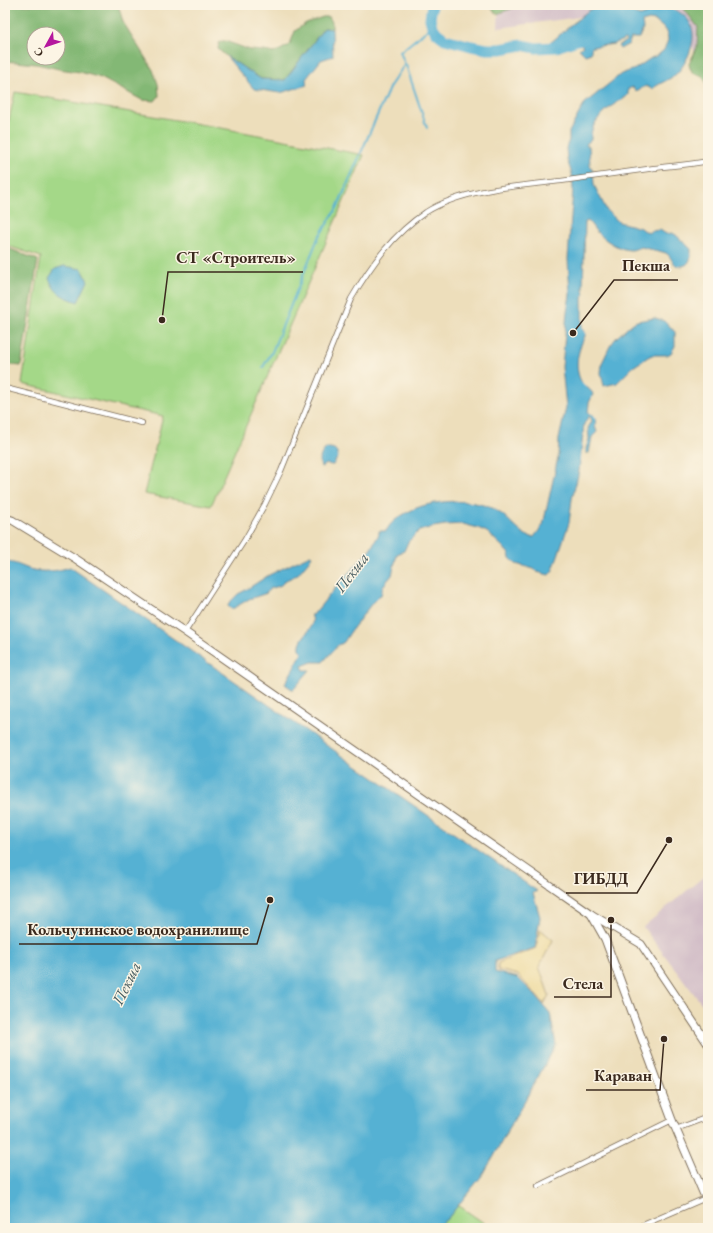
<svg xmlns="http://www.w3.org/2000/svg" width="713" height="1233" viewBox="0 0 713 1233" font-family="'EB Garamond',serif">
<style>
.industrial{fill:#d2bdc7}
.green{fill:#a4d888;stroke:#708153}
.forest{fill:#83b874;stroke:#5f7149;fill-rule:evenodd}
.sand{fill:#eeda9e;stroke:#94825e}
.water{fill:#55b1d3;stroke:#486e78}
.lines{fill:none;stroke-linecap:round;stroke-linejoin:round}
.stream{stroke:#55b1d3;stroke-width:2}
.river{stroke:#55b1d3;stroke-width:11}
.minor-casing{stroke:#796955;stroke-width:6}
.primary-casing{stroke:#796955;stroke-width:9}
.minor{stroke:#fff;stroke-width:4.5}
.primary{stroke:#fff;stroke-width:7}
.labels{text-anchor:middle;stroke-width:3;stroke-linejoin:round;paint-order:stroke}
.water-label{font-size:16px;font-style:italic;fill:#44595d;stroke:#fcf5e5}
.leader{fill:none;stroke:#3b2a1e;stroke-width:1.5}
.callout-dot{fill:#3b2a1e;stroke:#fcf5e5;stroke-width:1.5}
.callout-label{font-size:16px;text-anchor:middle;font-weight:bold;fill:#3b2a1e;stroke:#fcf5e5;stroke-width:3;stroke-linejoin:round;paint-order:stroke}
</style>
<rect width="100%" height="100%" fill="#fcf5e5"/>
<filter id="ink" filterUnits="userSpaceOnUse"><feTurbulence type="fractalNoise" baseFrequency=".025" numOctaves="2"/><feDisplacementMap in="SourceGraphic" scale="8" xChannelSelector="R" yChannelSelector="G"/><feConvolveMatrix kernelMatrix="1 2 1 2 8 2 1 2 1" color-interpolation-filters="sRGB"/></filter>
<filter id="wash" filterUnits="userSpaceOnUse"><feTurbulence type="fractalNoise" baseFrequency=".012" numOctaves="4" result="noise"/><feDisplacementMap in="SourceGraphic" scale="16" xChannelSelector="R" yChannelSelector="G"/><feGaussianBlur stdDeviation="0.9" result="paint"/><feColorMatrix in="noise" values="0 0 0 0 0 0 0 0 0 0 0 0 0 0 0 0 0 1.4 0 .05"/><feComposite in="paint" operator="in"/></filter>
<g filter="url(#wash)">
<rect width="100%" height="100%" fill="#eddebb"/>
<g class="industrial">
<path d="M 499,5 L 668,5 L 498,28 Z"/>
<path d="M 674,5 L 708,5 L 708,82 Z"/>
<path d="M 708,873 L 708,1012 L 643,927 Z"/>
</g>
<g class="green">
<path d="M 15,92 L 216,127 L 364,155 L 211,506 L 144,494 L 163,416 L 22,384 L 41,257 L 5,245 L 5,138 Z"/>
<path d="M 458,1205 L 491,1228 L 436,1228 L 448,1218 Z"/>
</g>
<g class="forest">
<path d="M 5,5 L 118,5 L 123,22 L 153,70 L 158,84 L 159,96 L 155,101 L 142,100 L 101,78 L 80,72 L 59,69 L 37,64 L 5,61 ZM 34,34 L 58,34 L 58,58 L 34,58 Z"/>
<path d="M 490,5 L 541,5 L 536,7 L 516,7 L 497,14 L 494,12 Z"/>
<path d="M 677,5 L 704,5 L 708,12 L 708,85 L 702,76 L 693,73 L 690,68 L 689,64 L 697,47 L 698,27 L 683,8 Z"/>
<path d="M 323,17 L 329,17 L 332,22 L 332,29 L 324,28 L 285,80 L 261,79 L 226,56 L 218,49 L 219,42 L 222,41 L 225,41 L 250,50 L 264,51 L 274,53 L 288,46 L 290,44 L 295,31 L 306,23 Z"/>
<path d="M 5,247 L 38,260 L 21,366 L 5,364 Z"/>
</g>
<path class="sand" d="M 540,929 L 553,940 L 539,967 L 549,995 L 544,1004 L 518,975 L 498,970 L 498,963 L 536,948 Z"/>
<g class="water">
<path d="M 597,5 L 630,5 L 635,14 L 640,16 L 646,14 L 647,11 C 659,6 665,6 677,11 C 701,23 694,49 682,67 C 675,79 662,81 652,89 L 646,86 L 636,91 L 633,87 L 628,89 L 628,95 C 613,105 589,119 591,140 L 586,144 L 587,146 L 589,146 L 590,165 L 593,171 L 594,185 L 607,211 L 619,222 L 641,228 L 648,233 L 651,231 L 660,230 L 666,234 L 672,233 L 676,235 L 691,249 C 691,256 691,265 682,266 C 679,266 676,266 674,263 C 671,260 670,255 666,253 C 658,250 649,250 642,247 C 638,247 635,250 631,250 C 620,250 606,241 598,233 C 594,230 592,225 588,221 L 585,222 L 583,289 L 584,295 L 582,298 L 582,328 L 586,334 C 578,349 573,368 582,383 C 585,387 591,389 593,394 L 589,403 L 588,413 L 595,417 L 596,419 L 595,426 L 597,432 L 592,437 L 589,453 L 586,453 L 586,448 L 589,439 L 588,428 L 592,421 L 591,418 L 589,416 L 584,424 L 579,471 L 572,499 L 569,523 L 553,570 L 549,575 L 537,572 L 534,569 L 516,564 L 510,558 L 509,554 L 503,547 L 487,532 L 478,528 L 463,524 L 445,525 L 433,527 L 419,531 L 408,542 L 404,551 L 397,554 L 392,575 L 383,586 L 381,595 L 379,596 L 372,603 L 351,631 L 344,642 L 341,644 L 339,644 L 323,662 L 312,662 L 302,666 L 304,670 L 310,670 L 293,690 L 285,684 L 302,653 C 292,639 319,629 311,615 L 313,615 L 317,610 L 341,581 L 370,550 L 379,534 L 379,531 L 386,531 C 388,528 390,524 393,522 C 398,517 406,513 412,510 C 435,499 478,497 500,513 C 510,519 522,538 534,537 L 543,525 L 555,471 L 558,457 L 559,439 L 566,407 L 562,367 L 567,312 L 570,295 L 568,259 L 573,189 L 572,174 L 567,160 L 566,148 L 569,140 L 569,132 L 584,104 L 621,74 L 635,69 L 651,58 L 658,55 L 664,50 L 668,40 L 667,32 L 666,30 L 655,21 L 649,20 L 642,22 L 643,29 L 639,38 L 631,38 L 629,44 L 620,49 L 618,46 L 626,41 L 625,39 L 614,44 L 592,47 L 591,49 L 591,53 L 585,55 L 579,49 L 583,46 L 582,45 L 572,39 L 565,43 L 561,51 L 545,51 L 543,45 L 549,44 L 584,14 Z"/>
<path d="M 324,28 L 332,29 L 333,56 L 321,60 L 306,79 L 307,85 L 280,93 L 254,89 L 226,56 L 261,79 L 285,80 Z"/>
<path d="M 64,266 L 82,269 L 88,281 L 78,302 C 62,296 55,294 49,278 L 55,269 Z"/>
<path d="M 655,318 L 665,321 L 675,332 L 675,346 L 671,353 L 667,355 L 652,355 L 648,357 L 633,367 L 617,383 L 604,386 L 601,373 L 602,363 L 610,346 L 616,338 L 633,323 L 637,321 Z"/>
<path d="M 327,448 C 334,448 337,449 338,457 L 333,465 L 332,465 L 327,464 L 321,467 C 318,460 321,452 327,448 Z"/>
<path d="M 310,555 L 312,556 L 308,562 L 297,575 L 286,580 L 281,585 L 276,587 L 269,589 L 267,593 L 249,599 L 234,608 L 231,609 L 228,606 L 228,604 L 238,594 L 244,591 L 269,575 Z"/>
<path d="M 5,562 C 14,562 21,566 29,569 C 43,573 58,571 70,567 L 537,891 L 533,893 L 540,917 L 535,948 L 495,961 L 495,972 L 518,978 L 534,994 L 550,1013 L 556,1045 L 484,1173 L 448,1218 L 436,1228 L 5,1228 Z"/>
</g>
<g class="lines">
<g class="stream">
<path d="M 406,65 L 427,128"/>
<path d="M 263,367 L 272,352 L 318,238 L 337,208 L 390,86 L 405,64 L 400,52 L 432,26"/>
</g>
<path class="river" d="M 432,5 L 430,19 L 432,26 L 437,33 L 445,39 L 471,46 L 487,49 L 501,49 L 522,45 L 536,48 L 556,47 L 589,36"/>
</g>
</g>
<g filter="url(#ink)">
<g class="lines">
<defs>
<g id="minor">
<path d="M 5,388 L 142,423"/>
<path d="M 185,632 L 244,541 L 265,504 L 281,471 L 351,299 C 371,265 393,234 426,212 C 463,189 518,186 561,181 C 590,177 619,173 648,169 C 668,166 688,165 708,161"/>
<path d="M 676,1129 L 708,1117"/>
<path d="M 538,1186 L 672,1120"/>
<path d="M 636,1228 L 708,1197"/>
</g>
<g id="primary">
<path d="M 5,518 L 12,520 L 76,559 L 185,632 L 591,914 L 641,944 L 708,1044"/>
<path d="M 591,914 L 605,939 L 672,1120 L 708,1204"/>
</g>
</defs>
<use href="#minor" class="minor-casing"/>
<use href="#primary" class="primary-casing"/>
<use href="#minor" class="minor"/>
<use href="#primary" class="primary"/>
</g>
</g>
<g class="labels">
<g class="water-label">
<text transform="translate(351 572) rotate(-53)" y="6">Пекша</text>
<text transform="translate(126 983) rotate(-64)" y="6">Пекша</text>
</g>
</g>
<path class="leader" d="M162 320L168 272H303M573 333L614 280H678M669 840L637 893H566M270 900L257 944H19M611 920L611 997H554M664 1039L660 1090H586"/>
<g class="callout-dot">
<circle cx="162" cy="320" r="4"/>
<circle cx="573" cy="333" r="4"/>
<circle cx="669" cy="840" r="4"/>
<circle cx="270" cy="900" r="4"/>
<circle cx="611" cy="920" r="4"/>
<circle cx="664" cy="1039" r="4"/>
</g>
<g class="callout-label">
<text x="236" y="263">СТ «Строитель»</text>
<text x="646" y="271">Пекша</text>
<text x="601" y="884">ГИБДД</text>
<text x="138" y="935">Кольчугинское водохранилище</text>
<text x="583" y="989">Стела</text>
<text x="623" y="1081">Караван</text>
</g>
<rect width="713" height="1233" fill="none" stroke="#fcf5e5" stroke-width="20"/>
<g transform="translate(46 46) rotate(230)"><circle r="19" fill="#fcf5e5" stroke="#afa495"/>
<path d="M0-3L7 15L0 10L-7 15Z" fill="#b5179e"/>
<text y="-6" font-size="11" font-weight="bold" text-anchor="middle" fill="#3b2a1e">С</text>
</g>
</svg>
